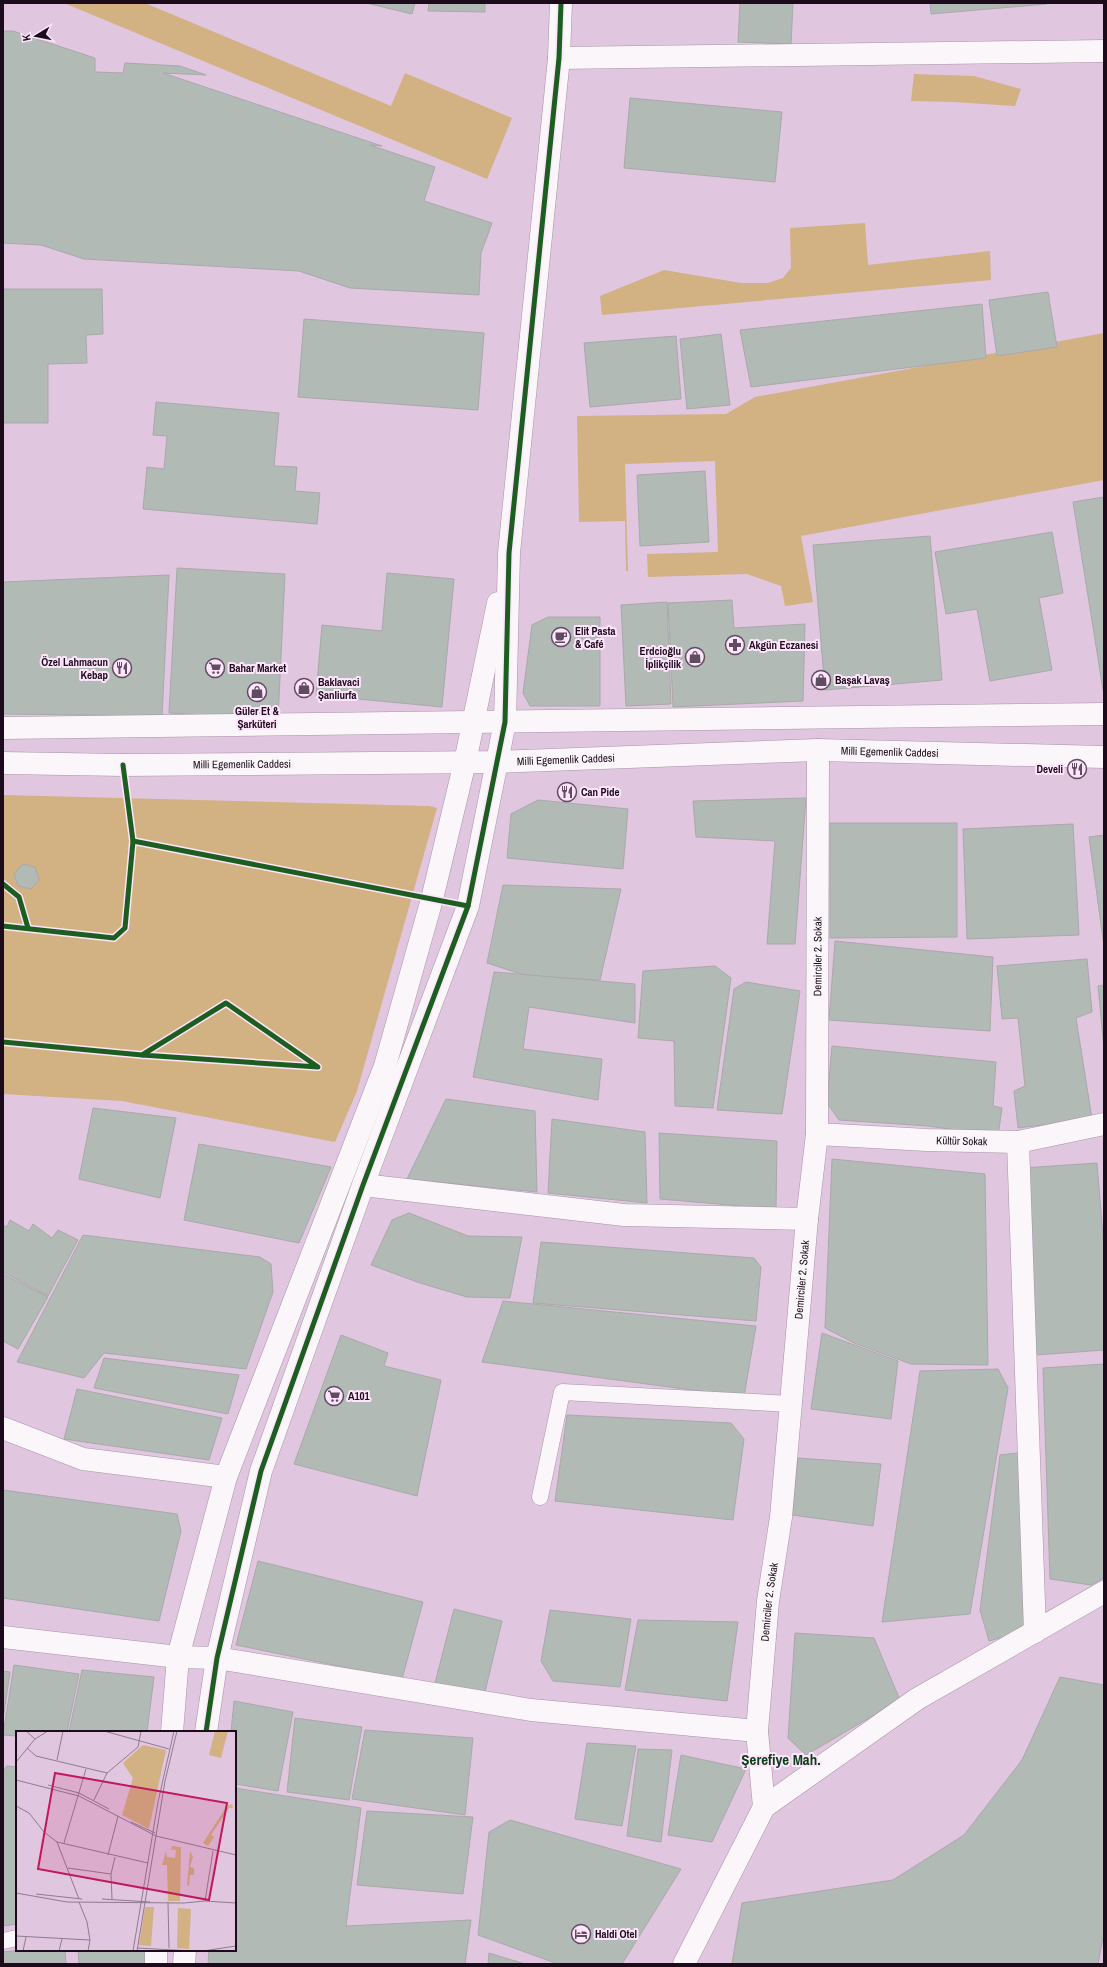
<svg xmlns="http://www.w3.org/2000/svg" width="1107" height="1967" viewBox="0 0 1107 1967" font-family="'Archivo Narrow',sans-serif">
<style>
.green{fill:#d2b182}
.building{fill:#b1bab5;stroke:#aba8ab}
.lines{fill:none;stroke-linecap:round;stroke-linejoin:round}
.lane-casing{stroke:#a793a6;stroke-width:17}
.street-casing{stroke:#a793a6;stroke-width:23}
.secondary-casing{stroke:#a793a6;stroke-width:23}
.lane{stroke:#faf6fa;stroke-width:16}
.street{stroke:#faf6fa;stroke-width:22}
.secondary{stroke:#faf6fa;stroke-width:22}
.cycleway-casing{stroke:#fee5fc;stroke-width:8}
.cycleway{stroke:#1b5e20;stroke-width:5}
.labels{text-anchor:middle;stroke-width:4;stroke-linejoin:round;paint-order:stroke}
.poi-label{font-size:11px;font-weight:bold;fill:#1b0b1b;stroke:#fee5fc;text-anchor:start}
.street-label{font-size:11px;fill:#1b0b1b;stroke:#fee5fc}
.district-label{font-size:15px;font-weight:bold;fill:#0b3c18;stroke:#fee5fc}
.inset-road{fill:none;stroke:#917b91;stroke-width:1}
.view{fill:#c2185b;fill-opacity:0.15;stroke:#c2185b;stroke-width:2}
.inset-edge{fill:none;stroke:#1b0b1b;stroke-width:2}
</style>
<rect width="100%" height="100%" fill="#e0c6df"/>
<g class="green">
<path d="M 64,3 L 145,3 L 391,106 L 405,73 L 512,118 L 487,179 Z"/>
<path d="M 914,74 L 974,76 L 1021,89 L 1015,106 L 953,102 L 911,101 Z"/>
<path d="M 865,223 L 868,265 L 990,251 L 991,280 L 602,315 L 600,296 L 664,270 L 741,283 L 768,283 L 783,278 L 791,268 L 790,228 Z"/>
<path d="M 1104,333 L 1104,480 L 801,536 L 813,602 L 785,606 L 781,586 L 747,574 L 648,577 L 647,554 L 718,552 L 715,461 L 625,464 L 628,571 L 626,571 L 625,521 L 579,522 L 577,416 L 726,414 L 755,397 Z"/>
<path d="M 3,795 L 429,806 L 437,808 L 357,1091 L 335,1142 L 122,1101 L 3,1094 Z"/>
</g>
<g class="building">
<path d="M 366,3 L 415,3 L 412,14 Z"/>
<path d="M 429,3 L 485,3 L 485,12 L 428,11 Z"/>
<path d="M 740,3 L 793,3 L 791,44 L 738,42 Z"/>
<path d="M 930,3 L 1047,3 L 1047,4 L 931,14 Z"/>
<path d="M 3,31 L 13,31 L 95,58 L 95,72 L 123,73 L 125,63 L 180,66 L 206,75 L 163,73 L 382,146 L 370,145 L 435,167 L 424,201 L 492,223 L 481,253 L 479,295 L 350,288 L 299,271 L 84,259 L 41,245 L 3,243 Z"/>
<path d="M 630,98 L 782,112 L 775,182 L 624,168 Z"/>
<path d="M 3,289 L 102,289 L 103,334 L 86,335 L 87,363 L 48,364 L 48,423 L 3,423 Z"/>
<path d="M 1048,292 L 1057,347 L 997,356 L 989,300 Z"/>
<path d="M 982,304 L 986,358 L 751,387 L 740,330 Z"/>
<path d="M 304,319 L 484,333 L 478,410 L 298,397 Z"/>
<path d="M 721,334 L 730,405 L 687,409 L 680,339 Z"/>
<path d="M 676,336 L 681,399 L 590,407 L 584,343 Z"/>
<path d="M 156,402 L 279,413 L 274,466 L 297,467 L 295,491 L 320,493 L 317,524 L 143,509 L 147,467 L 164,469 L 167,436 L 153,435 Z"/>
<path d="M 705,471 L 709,542 L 640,546 L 637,475 Z"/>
<path d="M 1104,497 L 1104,696 L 1073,502 Z"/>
<path d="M 1052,532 L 1063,593 L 1039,598 L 1052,670 L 990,681 L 977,609 L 946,614 L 935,552 Z"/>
<path d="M 930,536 L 942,680 L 825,690 L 813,545 Z"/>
<path d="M 177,568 L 285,574 L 278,719 L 169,713 Z"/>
<path d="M 387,573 L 454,579 L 442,707 L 316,695 L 322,625 L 382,631 Z"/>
<path d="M 169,575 L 162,716 L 3,714 L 3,582 Z"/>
<path d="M 732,600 L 734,628 L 805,624 L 803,701 L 673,707 L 668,603 Z"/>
<path d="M 667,602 L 671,704 L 626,706 L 621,605 Z"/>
<path d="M 548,617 L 600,617 L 600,706 L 530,706 L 523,693 L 532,625 Z"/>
<path d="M 806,798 L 795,944 L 767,944 L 775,841 L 696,837 L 693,801 Z"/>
<path d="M 538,800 L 628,809 L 623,869 L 507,858 L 511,814 Z"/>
<path d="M 830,823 L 957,823 L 957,937 L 830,938 Z"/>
<path d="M 1073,824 L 1079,935 L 967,939 L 963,829 Z"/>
<path d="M 1104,835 L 1104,946 L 1089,837 Z"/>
<path d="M 23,864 L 35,867 L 39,880 L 31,889 L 18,886 L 14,874 Z"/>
<path d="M 503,885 L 621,889 L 600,980 L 527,976 L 487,963 Z"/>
<path d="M 835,941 L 993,957 L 990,1031 L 829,1020 Z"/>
<path d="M 1087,959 L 1092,1012 L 1076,1018 L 1092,1119 L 1018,1128 L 1014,1091 L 1025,1086 L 1018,1018 L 1002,1019 L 997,966 Z"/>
<path d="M 715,966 L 731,978 L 713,1108 L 675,1106 L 674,1041 L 638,1038 L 643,971 Z"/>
<path d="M 494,972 L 635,984 L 635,1023 L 529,1007 L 523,1049 L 602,1059 L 598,1100 L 473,1077 Z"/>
<path d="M 746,982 L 800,991 L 782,1114 L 717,1110 L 734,989 Z"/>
<path d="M 1104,985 L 1104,1049 L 1098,986 Z"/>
<path d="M 832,1046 L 996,1062 L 993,1106 L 1002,1108 L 998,1136 L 928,1126 L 839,1120 L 827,1103 Z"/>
<path d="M 446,1099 L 535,1111 L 537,1192 L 407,1179 Z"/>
<path d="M 93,1108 L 176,1118 L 160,1198 L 79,1179 Z"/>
<path d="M 552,1119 L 645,1132 L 647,1203 L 548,1193 Z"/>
<path d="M 659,1133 L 777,1141 L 776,1209 L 660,1199 Z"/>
<path d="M 199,1144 L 331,1167 L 299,1243 L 184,1220 Z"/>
<path d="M 832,1159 L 985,1174 L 988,1365 L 911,1364 L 854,1343 L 825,1328 Z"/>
<path d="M 1097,1163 L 1104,1248 L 1104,1350 L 1036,1355 L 1022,1168 Z"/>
<path d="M 409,1213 L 468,1236 L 522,1237 L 510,1298 L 467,1297 L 420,1283 L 371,1265 L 392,1220 Z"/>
<path d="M 10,1220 L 29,1231 L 33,1224 L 52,1238 L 58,1230 L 78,1240 L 48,1296 L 3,1272 L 3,1225 L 7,1227 Z"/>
<path d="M 83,1235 L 260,1257 L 271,1264 L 273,1292 L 246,1369 L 104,1353 L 84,1378 L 17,1362 Z"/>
<path d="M 541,1242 L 754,1258 L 761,1267 L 756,1321 L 533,1303 Z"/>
<path d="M 3,1274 L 48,1297 L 18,1349 L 3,1341 Z"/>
<path d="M 503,1301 L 756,1326 L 744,1397 L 482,1362 Z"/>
<path d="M 822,1333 L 898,1361 L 891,1419 L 811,1409 Z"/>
<path d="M 341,1335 L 388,1353 L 384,1366 L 441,1380 L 417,1496 L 294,1464 Z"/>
<path d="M 104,1358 L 239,1375 L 228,1414 L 94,1388 Z"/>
<path d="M 1104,1364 L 1104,1578 L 1091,1585 L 1050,1579 L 1043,1368 Z"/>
<path d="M 998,1369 L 1008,1388 L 970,1614 L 882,1622 L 920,1371 Z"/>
<path d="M 77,1389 L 222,1418 L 209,1460 L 64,1439 Z"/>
<path d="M 567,1415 L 731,1423 L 744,1439 L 733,1520 L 555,1501 Z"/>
<path d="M 1018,1453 L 1029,1630 L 989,1641 L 980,1610 L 1000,1455 Z"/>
<path d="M 798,1458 L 881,1464 L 873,1526 L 792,1515 Z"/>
<path d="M 3,1490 L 177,1514 L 181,1531 L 159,1621 L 3,1598 Z"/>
<path d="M 258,1561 L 423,1602 L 402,1679 L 236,1645 Z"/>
<path d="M 454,1609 L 502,1621 L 484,1696 L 435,1683 Z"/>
<path d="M 550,1610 L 631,1619 L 620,1687 L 553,1681 L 541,1661 Z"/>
<path d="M 638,1620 L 738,1622 L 727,1701 L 625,1690 Z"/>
<path d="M 795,1633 L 874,1638 L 900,1700 L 806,1755 L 788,1738 Z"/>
<path d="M 14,1665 L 79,1674 L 67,1732 L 17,1732 L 17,1736 L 3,1735 Z"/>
<path d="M 82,1670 L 154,1677 L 147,1732 L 69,1732 Z"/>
<path d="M 3,1671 L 10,1672 L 3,1720 Z"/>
<path d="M 1060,1677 L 1104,1685 L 1104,1933 L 1098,1964 L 732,1964 L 742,1903 L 893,1880 L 964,1835 L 1022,1760 Z"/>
<path d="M 234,1701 L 293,1712 L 278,1791 L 235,1784 L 235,1732 L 231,1732 Z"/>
<path d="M 295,1718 L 362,1727 L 349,1800 L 287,1792 Z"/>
<path d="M 365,1730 L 473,1738 L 465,1815 L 352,1799 Z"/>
<path d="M 587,1743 L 636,1746 L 622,1826 L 575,1819 Z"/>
<path d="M 638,1749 L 672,1750 L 661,1842 L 627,1836 Z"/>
<path d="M 681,1755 L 746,1769 L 712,1842 L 668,1835 Z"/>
<path d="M 7,1766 L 17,1767 L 17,1924 L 3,1926 L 3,1770 Z"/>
<path d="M 235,1788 L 361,1808 L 346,1926 L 471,1920 L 465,1964 L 208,1964 L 209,1950 L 235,1950 Z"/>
<path d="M 367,1811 L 473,1817 L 463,1894 L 357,1885 Z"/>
<path d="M 510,1820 L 681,1869 L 622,1964 L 558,1964 L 478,1935 L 489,1832 Z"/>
<path d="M 21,1950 L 65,1950 L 66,1964 L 3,1964 L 3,1952 Z"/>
<path d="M 78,1950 L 147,1950 L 148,1964 L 79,1964 Z"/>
<path d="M 489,1953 L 525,1964 L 488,1964 Z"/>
</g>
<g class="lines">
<defs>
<g id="lane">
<path d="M 540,1497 L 562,1392 L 791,1404"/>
<path d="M 3,1941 L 17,1938"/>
</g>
<g id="street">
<path d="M 559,58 L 1104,51"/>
<path id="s1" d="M 817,1134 L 927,1140 L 1018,1142 L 1104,1124"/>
<path d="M 1018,1142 L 1035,1632"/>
<path d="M 363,1185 L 624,1215 L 807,1219"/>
<path d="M 3,1428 L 83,1459 L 226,1477"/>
<path d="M 3,1637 L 178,1657 L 217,1658 L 531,1710 L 757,1731"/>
<path id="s2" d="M 764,1807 L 757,1731 L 768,1601 L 781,1517 L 807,1219 L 817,1134 L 818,750"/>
</g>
<g id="secondary">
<path d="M 3,728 L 1104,714"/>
<path id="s3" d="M 3,763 L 123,765 L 497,762 L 818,750 L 1104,757"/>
<path d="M 172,1732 L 178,1657 L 226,1477 L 385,1066 L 432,899 L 465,762 L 498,603"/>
<path d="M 206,1732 L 217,1658 L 261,1471 L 363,1185 L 468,906 L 505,722 L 509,553 L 559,58 L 561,3"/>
<path d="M 156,1964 L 156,1950"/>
<path d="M 184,1964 L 185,1950"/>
<path d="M 684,1964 L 764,1807 L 917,1699 L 1104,1592"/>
</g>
</defs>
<use href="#lane" class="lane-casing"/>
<use href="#street" class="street-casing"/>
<use href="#secondary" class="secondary-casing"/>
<use href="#lane" class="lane"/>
<use href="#street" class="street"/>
<use href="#secondary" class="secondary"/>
<defs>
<g id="cycleway">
<path d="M 133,841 L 468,906"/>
<path d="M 3,884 L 19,897 L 28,928"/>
<path d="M 3,926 L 114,938 L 125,928 L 133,841 L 123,765"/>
<path d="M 3,1042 L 142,1055 L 318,1067 L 226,1003 L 142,1055"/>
<path d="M 206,1732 L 217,1658 L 261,1471 L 363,1185 L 468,906 L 505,722 L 509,553 L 559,58 L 561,3"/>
</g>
</defs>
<use href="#cycleway" class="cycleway-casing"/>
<use href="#cycleway" class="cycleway"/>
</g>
<defs>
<symbol id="cafe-ring" viewBox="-11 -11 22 22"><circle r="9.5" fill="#fee5fc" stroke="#604c60" stroke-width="1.5"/><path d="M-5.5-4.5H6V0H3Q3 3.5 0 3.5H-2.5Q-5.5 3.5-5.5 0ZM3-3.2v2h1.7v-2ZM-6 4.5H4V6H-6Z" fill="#604c60"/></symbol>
<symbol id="pharmacy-ring" viewBox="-11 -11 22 22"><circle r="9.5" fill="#fee5fc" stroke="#604c60" stroke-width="1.5"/><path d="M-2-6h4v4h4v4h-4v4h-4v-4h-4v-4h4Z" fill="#604c60"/></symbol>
<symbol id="shop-ring" viewBox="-11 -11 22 22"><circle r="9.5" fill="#fee5fc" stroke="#604c60" stroke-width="1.5"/><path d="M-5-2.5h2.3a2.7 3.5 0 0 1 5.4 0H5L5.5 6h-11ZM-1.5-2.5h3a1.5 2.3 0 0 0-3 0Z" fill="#604c60"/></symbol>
<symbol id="restaurant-ring" viewBox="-11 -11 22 22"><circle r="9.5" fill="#fee5fc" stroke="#604c60" stroke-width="1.5"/><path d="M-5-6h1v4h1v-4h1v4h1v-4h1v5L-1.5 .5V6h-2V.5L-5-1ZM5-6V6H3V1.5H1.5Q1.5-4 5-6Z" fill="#604c60"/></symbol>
<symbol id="supermarket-ring" viewBox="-11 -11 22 22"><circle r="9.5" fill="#fee5fc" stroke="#604c60" stroke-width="1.5"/><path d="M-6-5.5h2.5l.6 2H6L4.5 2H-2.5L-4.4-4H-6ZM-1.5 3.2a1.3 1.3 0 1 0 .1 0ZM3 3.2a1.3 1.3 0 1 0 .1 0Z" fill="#604c60"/></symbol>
<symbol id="hotel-ring" viewBox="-11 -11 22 22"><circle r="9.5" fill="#fee5fc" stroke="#604c60" stroke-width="1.5"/><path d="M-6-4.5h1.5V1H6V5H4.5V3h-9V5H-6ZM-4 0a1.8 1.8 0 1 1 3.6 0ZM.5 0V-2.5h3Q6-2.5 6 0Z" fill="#604c60"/></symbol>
</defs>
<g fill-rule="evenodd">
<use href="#cafe-ring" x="550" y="626" width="22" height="22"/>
<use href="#pharmacy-ring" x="724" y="634" width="22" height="22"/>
<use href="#shop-ring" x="684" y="646" width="22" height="22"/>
<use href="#restaurant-ring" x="111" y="657" width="22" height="22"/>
<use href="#supermarket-ring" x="204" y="657" width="22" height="22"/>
<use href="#shop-ring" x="810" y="669" width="22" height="22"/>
<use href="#shop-ring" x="293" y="677" width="22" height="22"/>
<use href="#shop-ring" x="246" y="681" width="22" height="22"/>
<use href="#restaurant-ring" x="1066" y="758" width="22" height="22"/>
<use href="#restaurant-ring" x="556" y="781" width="22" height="22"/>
<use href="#supermarket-ring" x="323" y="1385" width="22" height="22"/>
<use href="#hotel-ring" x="570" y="1923" width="22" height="22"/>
</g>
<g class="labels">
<g class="poi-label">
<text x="575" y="635">Elit Pasta<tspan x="575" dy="13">&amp; Café</tspan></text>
<text x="749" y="649">Akgün Eczanesi</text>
<text x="681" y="655" text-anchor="end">Erdcioğlu<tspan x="681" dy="13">İplikçilik</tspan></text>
<text x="108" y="666" text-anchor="end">Özel Lahmacun<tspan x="108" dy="13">Kebap</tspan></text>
<text x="229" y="672">Bahar Market</text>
<text x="835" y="684">Başak Lavaş</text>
<text x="318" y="686">Baklavaci<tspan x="318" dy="13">Şanliurfa</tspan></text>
<text x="257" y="715" text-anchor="middle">Güler Et &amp;<tspan x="257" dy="13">Şarküteri</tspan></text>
<text x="1063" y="773" text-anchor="end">Develi</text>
<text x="581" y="796">Can Pide</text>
<text x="348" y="1400">A101</text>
<text x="595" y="1938">Haldi Otel</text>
</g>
<g class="street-label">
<text dy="4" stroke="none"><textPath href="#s3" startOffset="887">Milli Egemenlik Caddesi</textPath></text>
<text dy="4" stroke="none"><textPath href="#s3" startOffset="563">Milli Egemenlik Caddesi</textPath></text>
<text dy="4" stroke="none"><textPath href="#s3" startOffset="239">Milli Egemenlik Caddesi</textPath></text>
<text dy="4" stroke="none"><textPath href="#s2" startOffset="854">Demirciler 2. Sokak</textPath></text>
<text dy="4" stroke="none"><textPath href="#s1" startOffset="145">Kültür Sokak</textPath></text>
<text dy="4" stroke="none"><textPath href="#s2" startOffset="530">Demirciler 2. Sokak</textPath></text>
<text dy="4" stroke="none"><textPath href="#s2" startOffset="206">Demirciler 2. Sokak</textPath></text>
</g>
<g class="district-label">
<text x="781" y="1765">Şerefiye Mah.</text>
</g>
</g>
<g transform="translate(16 1731)">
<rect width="220" height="220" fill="#e0c6df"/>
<path d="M 199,0 L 212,0 L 205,27 L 193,24 ZM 127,14 L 150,19 L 133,98 L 106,84 L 117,47 L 107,32 ZM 216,72 L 217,77 L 213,77 L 195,104 L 198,106 L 192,115 L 187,112 L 212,73 L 214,75 ZM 156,115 L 165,116 L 164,170 L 152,170 L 151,134 L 146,134 L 150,120 L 151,126 L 159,127 L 160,119 L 151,118 L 155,118 ZM 174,120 L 177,126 L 174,136 L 178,137 L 178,144 L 174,144 L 173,155 L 171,154 ZM 129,176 L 138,176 L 135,215 L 123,214 ZM 162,177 L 175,178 L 173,218 L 161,217 Z" fill="#d2b182"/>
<path class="inset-road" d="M 10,0 L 19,8M 88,0 L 153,18M 11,17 L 20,25 L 91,42M 41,29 L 47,0M 0,31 L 19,8 L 32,0M 0,49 L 63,65 L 140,105 L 220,124M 32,54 L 63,62 L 93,78M 78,69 L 91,42 L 122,16 L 125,0M 0,75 L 13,82 L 28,101 L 41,111 L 63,168M 115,91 L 139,102M 41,111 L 132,132M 48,112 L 70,38M 92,124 L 102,85M 52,137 L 95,143M 0,162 L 51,171 L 168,172 L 189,170 L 220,172M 20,163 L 66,168M 86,168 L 134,171M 96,168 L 95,143 L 99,126M 189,170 L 197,120M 63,171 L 71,191 L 74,209 L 72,220M 152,171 L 153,217M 0,205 L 74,209M 121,217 L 177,220M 7,220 L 10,206M 43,220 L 46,208M 117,220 L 142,71 L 158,0M 121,220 L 149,50 L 161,0M 187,220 L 220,215"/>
<path class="view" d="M 39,42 L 211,72 L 193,169 L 22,138 Z"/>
<rect width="220" height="220" class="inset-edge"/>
</g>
<rect width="1107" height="1967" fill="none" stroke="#1b0b1b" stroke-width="8"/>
<g transform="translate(36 36) rotate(260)" stroke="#fee5fc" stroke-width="3" paint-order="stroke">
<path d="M0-3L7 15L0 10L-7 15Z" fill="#1b0b1b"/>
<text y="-6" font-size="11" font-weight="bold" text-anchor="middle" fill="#1b0b1b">K</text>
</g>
</svg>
